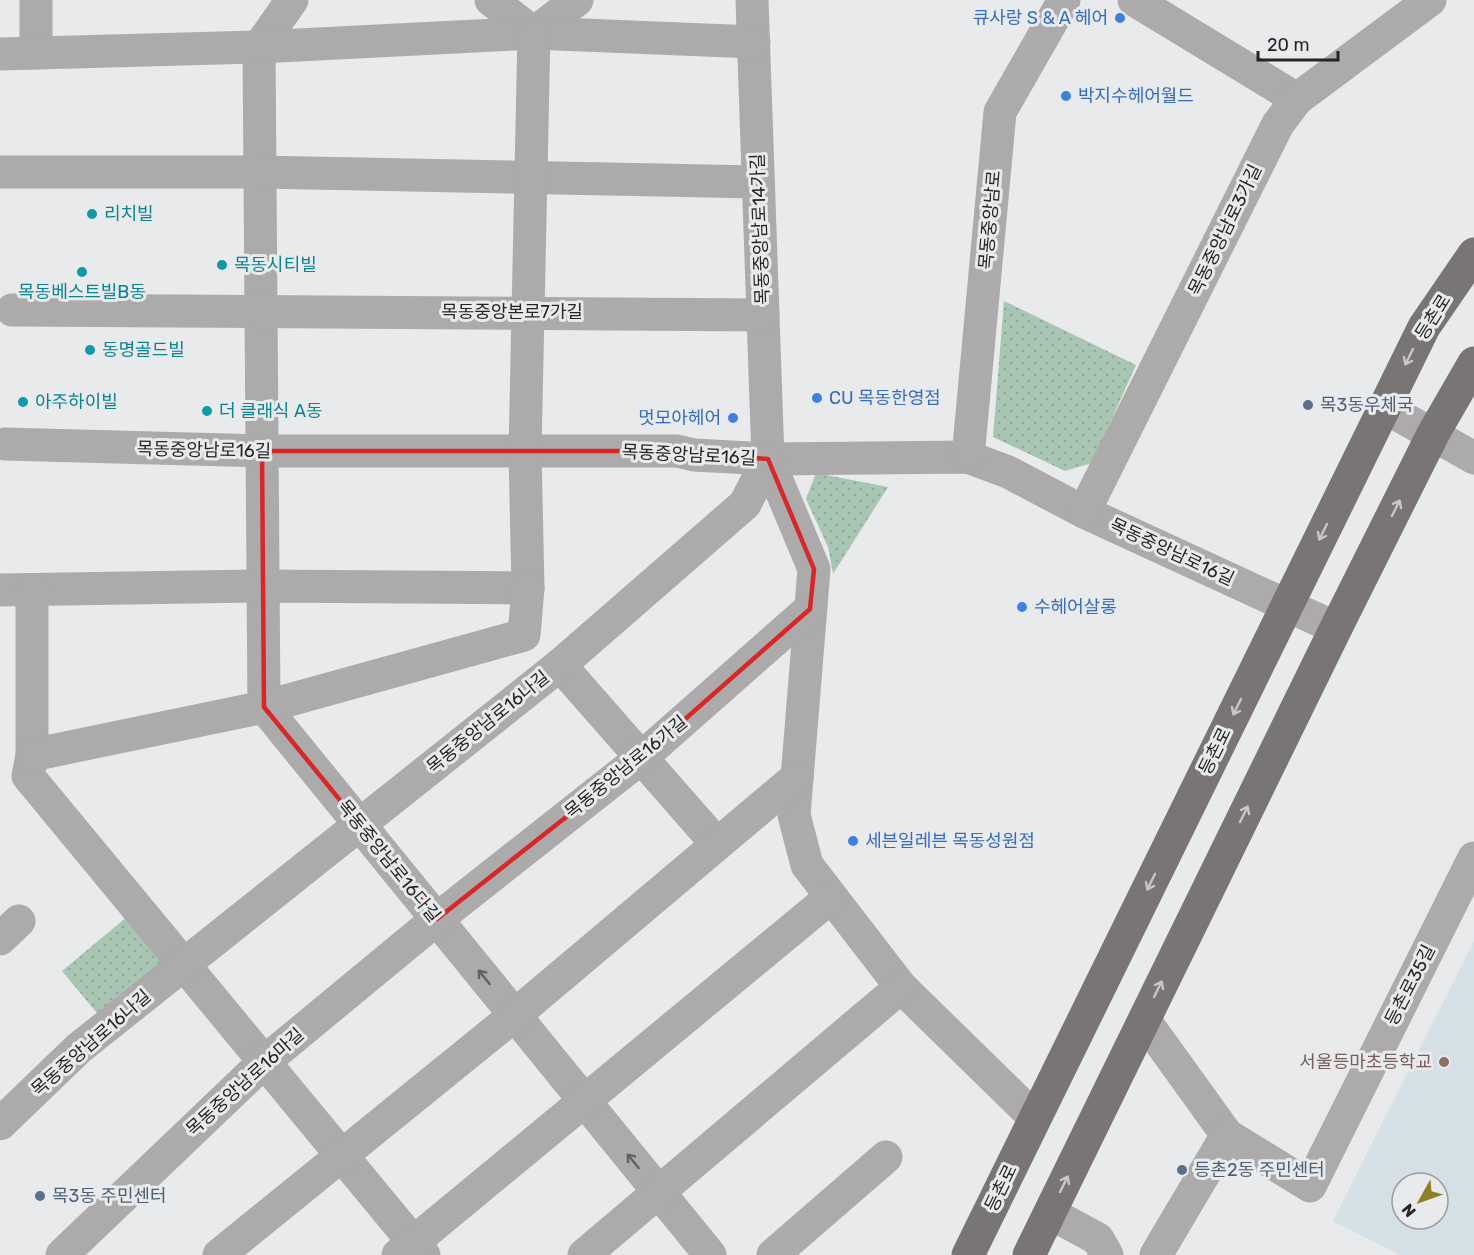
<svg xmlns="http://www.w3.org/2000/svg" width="1474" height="1255" viewBox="0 0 1474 1255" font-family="Rubik,'Noto Sans KR',sans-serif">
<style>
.built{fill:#d5dfe6;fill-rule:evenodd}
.grass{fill:url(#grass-dots)}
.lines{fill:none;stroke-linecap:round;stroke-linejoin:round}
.minor{stroke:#acaaaa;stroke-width:33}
.major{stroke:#787574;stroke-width:33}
.oneway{stroke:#c6c7c8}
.oneway2{stroke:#616161}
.marked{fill:none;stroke:#d62828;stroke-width:4.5;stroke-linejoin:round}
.shop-dot{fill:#3f7fe0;stroke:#e8eaec;stroke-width:2}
.culture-dot{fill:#0f9aa8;stroke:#e8eaec;stroke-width:2}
.service-dot{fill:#5c6f8a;stroke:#e8eaec;stroke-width:2}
.education-dot{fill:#8d6e63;stroke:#e8eaec;stroke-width:2}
.labels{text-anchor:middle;stroke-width:6;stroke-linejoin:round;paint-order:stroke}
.shop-label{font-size:18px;fill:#366cbe;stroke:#e8eaec;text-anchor:start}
.culture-label{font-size:18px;fill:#0d838f;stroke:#e8eaec;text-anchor:start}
.street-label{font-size:18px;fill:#242526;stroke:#e8eaec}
.service-label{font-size:18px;fill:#4e5e75;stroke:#e8eaec;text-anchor:start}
.education-label{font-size:18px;fill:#785e54;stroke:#e8eaec;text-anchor:end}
</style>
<defs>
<pattern id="grass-dots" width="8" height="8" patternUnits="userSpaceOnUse" patternTransform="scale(1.5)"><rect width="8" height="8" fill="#a8c6b3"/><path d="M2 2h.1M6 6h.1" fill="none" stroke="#90aa9a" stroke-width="1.8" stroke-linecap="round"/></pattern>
</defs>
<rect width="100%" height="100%" fill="#e8eaec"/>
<path class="built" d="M 1474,941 L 1474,1255 L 1400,1255 L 1333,1221 ZM 1402,1183 L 1438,1183 L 1438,1219 L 1402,1219 Z"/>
<g class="grass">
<path d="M 1004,301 L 1136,365 L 1092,463 L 1065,471 L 993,437 Z"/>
<path d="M 816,473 L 888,487 L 833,574 L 828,547 L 806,499 Z"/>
<path d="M 128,916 L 168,964 L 102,1019 L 62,971 Z"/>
</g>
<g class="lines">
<g class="minor">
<path d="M 36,0 L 36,53"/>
<path d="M 292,0 L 259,47 L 264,707 L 710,1255"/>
<path d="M 491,0 L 534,33"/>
<path d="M 752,0 L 768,459 L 814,569 L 794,815 L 807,865 L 901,987 L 1035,1118"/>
<path d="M 1134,0 L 1297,99"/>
<path d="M 534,33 L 577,0"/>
<path d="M 0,54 L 259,47 L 534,33 L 754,42"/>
<path d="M 0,172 L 260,172 L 758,182"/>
<path d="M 12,310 L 763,315"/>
<path d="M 1384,407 L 1474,458"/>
<path d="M 5,444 L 262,451 L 677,451 L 694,455 L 768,459 L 968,457 L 1008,472 L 1084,512 L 1336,628"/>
<path d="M 968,457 L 1000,112 L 1064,0"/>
<path d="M 1084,512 L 1278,124 L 1297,99 L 1430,0"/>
<path d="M 0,590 L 263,586 L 528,588 L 525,452 L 534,33"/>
<path d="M 32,590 L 32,755 L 28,776 L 424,1255"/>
<path d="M 560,665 L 717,844"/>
<path d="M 32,755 L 264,707 L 524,635 L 528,588"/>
<path d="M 0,939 L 19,921"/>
<path d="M 1145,1021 L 1227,1135"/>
<path d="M 0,1124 L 79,1048 L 560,665 L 745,504 L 768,459"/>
<path d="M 1050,1213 L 1098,1239 L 1107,1255"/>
<path d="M 62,1255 L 264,1062 L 437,919 L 641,758 L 810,609"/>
<path d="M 219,1255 L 515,1015 L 797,777"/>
<path d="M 398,1255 L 831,897"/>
<path d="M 584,1255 L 901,987"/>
<path d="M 773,1255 L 886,1157"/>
<path d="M 1156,1255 L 1227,1135 L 1310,1186 L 1474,858"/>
</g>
<g class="major">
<path d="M 968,1255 L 1424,327 L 1474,254"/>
<path d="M 1029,1255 L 1336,628 L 1433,434 L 1474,363"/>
</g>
</g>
<defs><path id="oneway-shaft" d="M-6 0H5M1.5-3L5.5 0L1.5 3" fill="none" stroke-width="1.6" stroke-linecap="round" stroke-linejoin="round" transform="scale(1.5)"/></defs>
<g class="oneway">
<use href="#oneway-shaft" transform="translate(1409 357) rotate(116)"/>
<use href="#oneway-shaft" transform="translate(1396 508) rotate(-63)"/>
<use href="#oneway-shaft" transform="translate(1323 532) rotate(116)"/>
<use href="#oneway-shaft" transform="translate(1237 707) rotate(116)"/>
<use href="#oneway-shaft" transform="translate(1244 814) rotate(-64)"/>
<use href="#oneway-shaft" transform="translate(1151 882) rotate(116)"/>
<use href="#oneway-shaft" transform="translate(1158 989) rotate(-64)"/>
<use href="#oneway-shaft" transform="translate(1064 1184) rotate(-64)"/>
</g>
<g class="oneway2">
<use href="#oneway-shaft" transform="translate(484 977) rotate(-129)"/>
<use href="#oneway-shaft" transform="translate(633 1161) rotate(-129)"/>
</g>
<path class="marked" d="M 262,451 L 677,451 L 768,459 L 814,569 L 810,609 L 641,758 L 437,919 L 264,707 Z"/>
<g class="shop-dot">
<circle cx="1120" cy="18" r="6"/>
<circle cx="1066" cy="96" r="6"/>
<circle cx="817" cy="398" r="6"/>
<circle cx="733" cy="418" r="6"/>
<circle cx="1022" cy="607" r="6"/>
<circle cx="853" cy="841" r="6"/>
</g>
<g class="culture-dot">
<circle cx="92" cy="214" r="6"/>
<circle cx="222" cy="265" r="6"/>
<circle cx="82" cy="272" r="6"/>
<circle cx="90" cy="350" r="6"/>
<circle cx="23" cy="402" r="6"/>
<circle cx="207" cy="411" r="6"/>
</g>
<g class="service-dot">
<circle cx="1308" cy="405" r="6"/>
<circle cx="1182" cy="1170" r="6"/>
<circle cx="40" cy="1196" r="6"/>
</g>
<circle class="education-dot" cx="1444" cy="1062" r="6"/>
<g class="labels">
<g class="shop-label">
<text x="1108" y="24" text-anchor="end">큐사랑 S &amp; A 헤어</text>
<text x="1078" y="102">박지수헤어월드</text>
<text x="829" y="404">CU 목동한영점</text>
<text x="721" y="424" text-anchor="end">멋모아헤어</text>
<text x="1034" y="613">수헤어살롱</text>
<text x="865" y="847">세븐일레븐 목동성원점</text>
</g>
<g class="culture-label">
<text x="104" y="220">리치빌</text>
<text x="234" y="271">목동시티빌</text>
<text x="82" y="298" text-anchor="middle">목동베스트빌B동</text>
<text x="102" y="356">동명골드빌</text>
<text x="35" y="408">아주하이빌</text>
<text x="219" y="417">더 클래식 A동</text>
</g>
<g class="street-label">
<text transform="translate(990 220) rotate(-85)" y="6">목동중앙남로</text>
<text transform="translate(760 229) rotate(-92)" y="6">목동중앙남로14가길</text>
<text transform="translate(1225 230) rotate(-64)" y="6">목동중앙남로3가길</text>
<text x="512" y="318">목동중앙본로7가길</text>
<text transform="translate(1433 317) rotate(-58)" y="6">등촌로</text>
<text transform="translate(204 450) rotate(1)" y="6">목동중앙남로16길</text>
<text transform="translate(689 455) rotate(3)" y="6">목동중앙남로16길</text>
<text transform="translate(1172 552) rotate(25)" y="6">목동중앙남로16길</text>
<text transform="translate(488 722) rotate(-39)" y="6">목동중앙남로16나길</text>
<text transform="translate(1215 751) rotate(-64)" y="6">등촌로</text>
<text transform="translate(626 767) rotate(-39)" y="6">목동중앙남로16가길</text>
<text transform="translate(389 861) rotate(51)" y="6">목동중앙남로16다길</text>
<text transform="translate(1410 985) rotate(-63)" y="6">등촌로35길</text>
<text transform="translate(91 1043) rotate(-41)" y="6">목동중앙남로16나길</text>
<text transform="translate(245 1082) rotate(-42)" y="6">목동중앙남로16마길</text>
<text transform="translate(1001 1188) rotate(-64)" y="6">등촌로</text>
</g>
<g class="service-label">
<text x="1320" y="411">목3동우체국</text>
<text x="1194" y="1176">등촌2동 주민센터</text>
<text x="52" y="1202">목3동 주민센터</text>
</g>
<g class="education-label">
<text x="1432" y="1068">서울등마초등학교</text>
</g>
</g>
<g transform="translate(1420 1201) rotate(230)"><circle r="28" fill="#e8eaec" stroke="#9a9b9d" stroke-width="1.5"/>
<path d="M0-4.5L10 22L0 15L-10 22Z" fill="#8d8027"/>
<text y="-9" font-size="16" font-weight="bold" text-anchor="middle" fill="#242526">N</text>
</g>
<path d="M1258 51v9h80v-9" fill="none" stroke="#242526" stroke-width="3"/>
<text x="1267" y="51" font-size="18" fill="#242526" stroke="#e8eaec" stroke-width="4.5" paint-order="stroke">20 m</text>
</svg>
